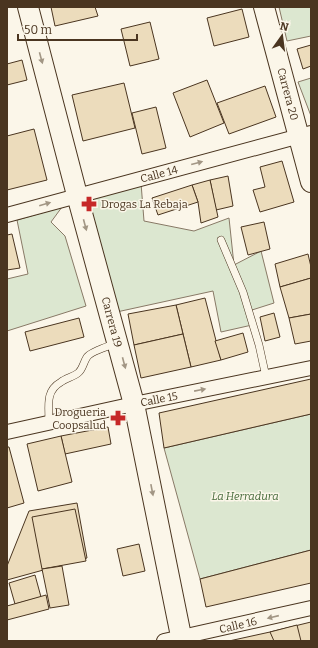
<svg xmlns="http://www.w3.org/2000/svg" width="318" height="648" viewBox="0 0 318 648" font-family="Bitter,serif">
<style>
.green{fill:#dce7d0;stroke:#887966}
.building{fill:#ecdcbc;stroke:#4a3520}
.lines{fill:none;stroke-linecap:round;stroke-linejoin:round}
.lane-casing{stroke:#4a3520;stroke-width:8}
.street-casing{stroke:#4a3520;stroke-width:16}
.secondary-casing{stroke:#4a3520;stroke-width:22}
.lane{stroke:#fbf6e9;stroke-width:7}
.street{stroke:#fbf6e9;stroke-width:14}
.secondary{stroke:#fbf6e9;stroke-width:20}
.oneway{fill:#a29684}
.labels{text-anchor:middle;stroke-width:3;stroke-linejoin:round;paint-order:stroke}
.street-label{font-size:11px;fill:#4a3520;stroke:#fbf6e9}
.poi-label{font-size:11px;fill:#4a3520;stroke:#fbf6e9;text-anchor:start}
.park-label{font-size:11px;font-style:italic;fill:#436837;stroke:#fbf6e9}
</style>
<rect width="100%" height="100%" fill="#fbf6e9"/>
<g class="green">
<path d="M 279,7 L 311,7 L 311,36 L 287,41 Z"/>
<path d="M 311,78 L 311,116 L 298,82 Z"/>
<path d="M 141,183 L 144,221 L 194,231 L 229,218 L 234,265 L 261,251 L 274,303 L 252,310 L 252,325 L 221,332 L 213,291 L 112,313 L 80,201 Z"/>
<path d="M 62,207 L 51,222 L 65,236 L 86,306 L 7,331 L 7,279 L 28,274 L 17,220 Z"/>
<path d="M 311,414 L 311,550 L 200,579 L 164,448 Z"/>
</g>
<g class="building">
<path d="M 51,7 L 95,7 L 98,16 L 55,26 Z"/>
<path d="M 242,9 L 249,37 L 214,46 L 207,18 Z"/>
<path d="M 150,22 L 159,59 L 130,66 L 121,29 Z"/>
<path d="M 311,45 L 311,66 L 303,69 L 297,49 Z"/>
<path d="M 22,60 L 27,80 L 7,85 L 7,64 Z"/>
<path d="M 207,80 L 224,123 L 190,137 L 173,93 Z"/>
<path d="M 124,83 L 135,128 L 83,141 L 72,95 Z"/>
<path d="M 265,86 L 276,117 L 229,134 L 217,103 Z"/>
<path d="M 156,107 L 166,148 L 142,154 L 132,113 Z"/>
<path d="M 34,129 L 47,180 L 7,190 L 7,136 Z"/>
<path d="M 282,161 L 294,202 L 260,212 L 253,190 L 265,187 L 260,167 Z"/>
<path d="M 228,176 L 233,206 L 216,210 L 210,180 Z"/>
<path d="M 210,180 L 218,217 L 201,223 L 198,202 L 192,185 Z"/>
<path d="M 192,185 L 198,202 L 158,215 L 152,198 Z"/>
<path d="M 264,222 L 270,249 L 248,255 L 241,227 Z"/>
<path d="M 12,234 L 20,268 L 7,270 L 7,235 Z"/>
<path d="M 308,254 L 311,267 L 311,278 L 280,287 L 275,264 Z"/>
<path d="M 311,278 L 311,314 L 289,318 L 280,287 Z"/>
<path d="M 205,298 L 221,360 L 191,367 L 176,305 Z"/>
<path d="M 176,305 L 183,334 L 134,345 L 128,314 Z"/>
<path d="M 274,313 L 280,337 L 265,341 L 260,317 Z"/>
<path d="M 311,314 L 311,341 L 295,344 L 289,318 Z"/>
<path d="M 79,318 L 84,337 L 30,351 L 25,332 Z"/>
<path d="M 243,333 L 248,352 L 221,360 L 215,341 Z"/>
<path d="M 183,334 L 191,367 L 141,378 L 134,345 Z"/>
<path d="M 311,379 L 311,414 L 164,448 L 159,413 Z"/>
<path d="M 108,427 L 111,444 L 65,454 L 61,436 Z"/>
<path d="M 61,436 L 72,482 L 38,491 L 27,444 Z"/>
<path d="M 7,447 L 9,447 L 24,503 L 7,508 Z"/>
<path d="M 77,503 L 87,558 L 7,580 L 7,566 L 29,511 Z"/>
<path d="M 75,509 L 86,561 L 42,569 L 32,517 Z"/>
<path d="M 139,544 L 145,571 L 123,576 L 117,549 Z"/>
<path d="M 311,550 L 311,583 L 206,607 L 200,579 Z"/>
<path d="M 62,566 L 69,605 L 50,608 L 42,569 Z"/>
<path d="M 35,575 L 41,597 L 15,604 L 9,583 Z"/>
<path d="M 46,595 L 49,609 L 7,620 L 7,606 Z"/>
<path d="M 311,622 L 311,641 L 229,641 L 270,632 Z"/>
<path d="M 297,625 L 301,641 L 274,641 L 270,632 Z"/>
</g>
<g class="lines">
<defs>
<g id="lane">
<path d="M 221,240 L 243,292 L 259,345 L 266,377"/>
<path d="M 49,423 C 49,406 45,391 61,382 C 66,378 73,377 78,373 C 83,369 83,363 87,357 C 91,351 109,346 117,343"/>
</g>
<g id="street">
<path d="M 7,215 L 311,133"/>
<path d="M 7,432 L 134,404 L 311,368"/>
<path d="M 164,641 L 311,608"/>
</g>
<g id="secondary">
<path d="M 28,7 L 77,195 L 134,404 L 182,641"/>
<path d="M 264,7 L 311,182"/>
</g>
</defs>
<use href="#lane" class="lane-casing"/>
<use href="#street" class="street-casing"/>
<use href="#secondary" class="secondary-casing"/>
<use href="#lane" class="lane"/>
<use href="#street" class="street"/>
<use href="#secondary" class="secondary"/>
</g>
<defs><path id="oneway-solid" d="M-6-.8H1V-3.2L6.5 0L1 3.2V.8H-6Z"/></defs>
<g class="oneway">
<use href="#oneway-solid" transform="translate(41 58) rotate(75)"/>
<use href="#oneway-solid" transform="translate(197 163) rotate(-15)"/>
<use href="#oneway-solid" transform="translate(45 204) rotate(-16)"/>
<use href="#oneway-solid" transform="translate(85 225) rotate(75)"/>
<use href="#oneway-solid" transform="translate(124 363) rotate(75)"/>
<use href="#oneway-solid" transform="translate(200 390) rotate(-11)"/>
<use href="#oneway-solid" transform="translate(152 490) rotate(79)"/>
<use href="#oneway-solid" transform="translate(273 617) rotate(167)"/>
</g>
<defs>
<symbol id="pharmacy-bare" viewBox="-9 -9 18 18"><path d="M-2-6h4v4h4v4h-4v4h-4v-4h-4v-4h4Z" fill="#c62828" stroke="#fbf6e9" stroke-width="2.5" paint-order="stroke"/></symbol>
</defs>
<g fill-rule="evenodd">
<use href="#pharmacy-bare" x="78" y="193" width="22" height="22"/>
<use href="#pharmacy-bare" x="107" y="407" width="22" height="22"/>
</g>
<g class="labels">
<g class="street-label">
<text transform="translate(288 94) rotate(75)" y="4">Carrera 20</text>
<text transform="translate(159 174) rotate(-15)" y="4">Calle 14</text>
<text transform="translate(112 322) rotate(75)" y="4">Carrera 19</text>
<text transform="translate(159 399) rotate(-11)" y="4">Calle 15</text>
<text transform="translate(238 625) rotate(-13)" y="4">Calle 16</text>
</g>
<g class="poi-label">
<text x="101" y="208">Drogas La Rebaja</text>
<text x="106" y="416" text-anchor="end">Drogueria<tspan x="106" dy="13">Coopsalud</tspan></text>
</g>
<g class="park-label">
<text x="245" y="500">La Herradura</text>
</g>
</g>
<rect width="318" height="648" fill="none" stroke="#4a3520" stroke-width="16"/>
<g transform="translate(282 36) rotate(14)" stroke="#fbf6e9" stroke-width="3" paint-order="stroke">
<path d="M0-3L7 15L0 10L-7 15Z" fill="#4a3520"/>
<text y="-6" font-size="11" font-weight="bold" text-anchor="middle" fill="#4a3520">N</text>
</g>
<path d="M18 34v6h119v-6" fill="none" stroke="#4a3520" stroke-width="2"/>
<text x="24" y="34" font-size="12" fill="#4a3520" stroke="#fbf6e9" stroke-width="3" paint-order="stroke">50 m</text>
</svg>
